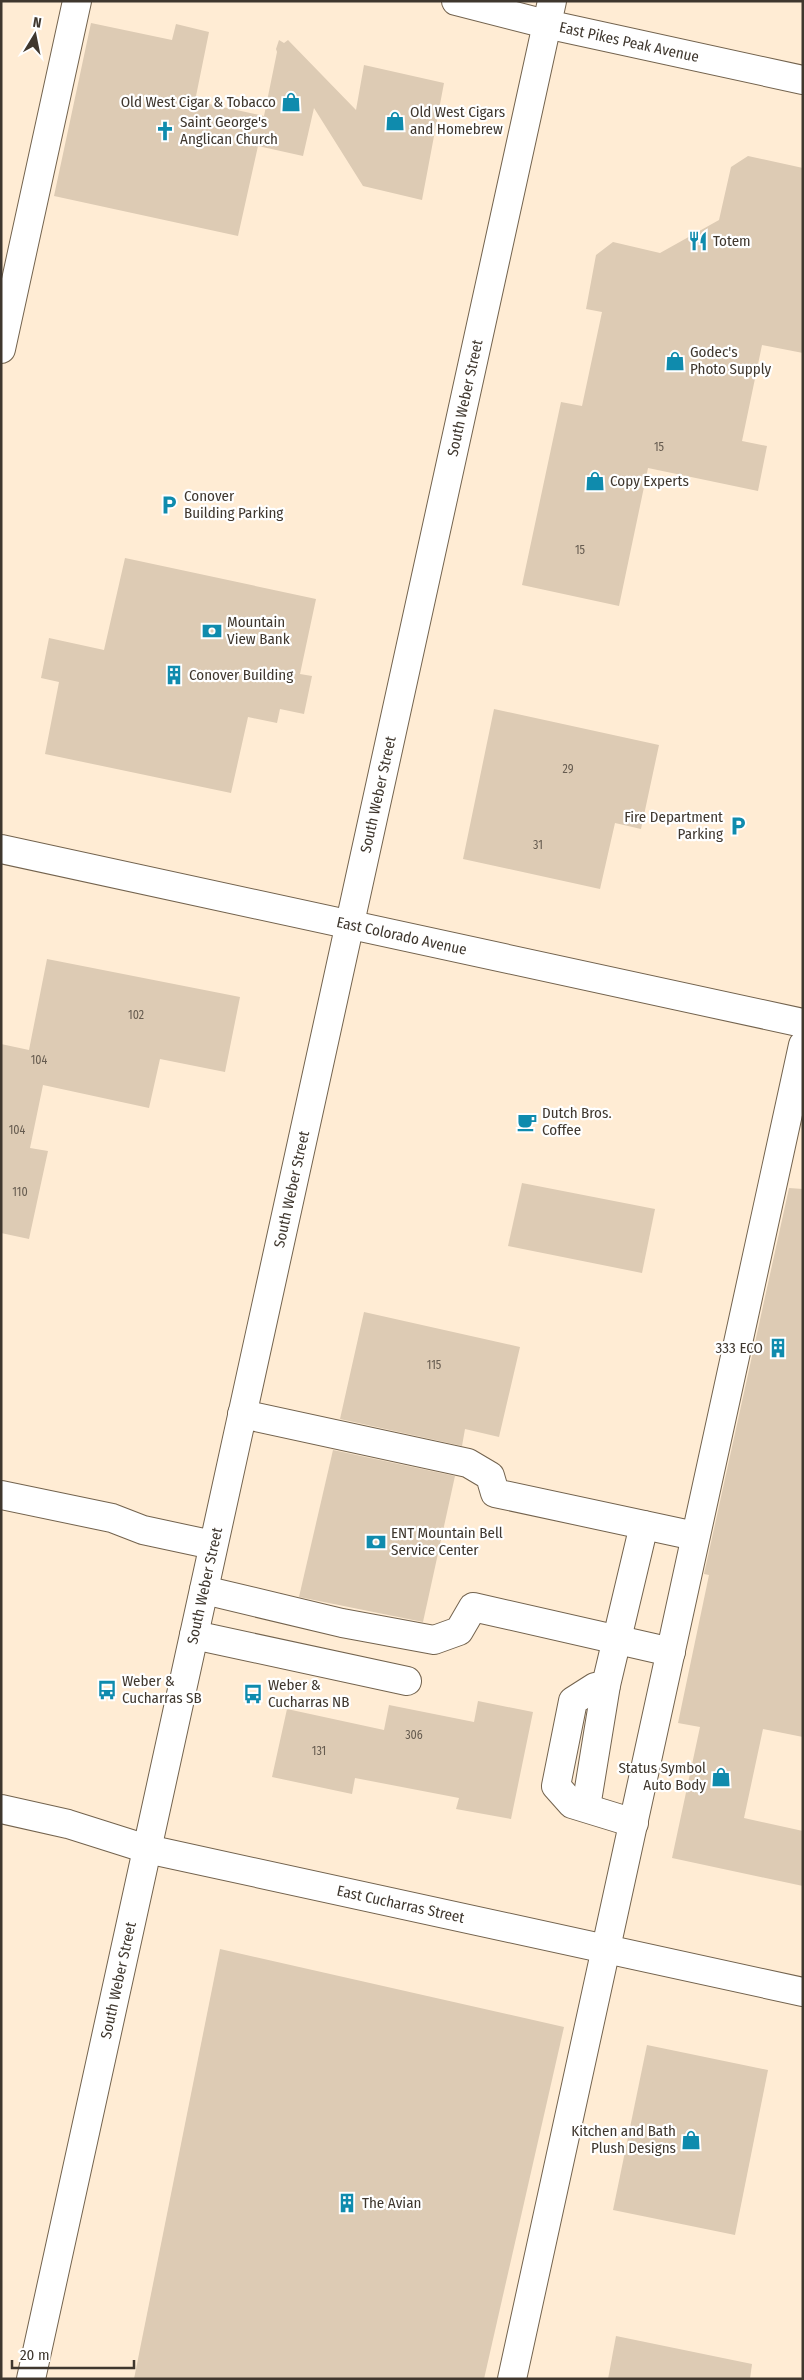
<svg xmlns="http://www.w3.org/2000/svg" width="804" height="2380" viewBox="0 0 804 2380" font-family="'Fira Sans Condensed',sans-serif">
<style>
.building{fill:#ddcbb4}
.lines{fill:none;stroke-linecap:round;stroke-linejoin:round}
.minor-casing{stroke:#73634e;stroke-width:30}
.major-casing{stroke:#73634e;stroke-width:30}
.minor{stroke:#fff;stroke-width:28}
.major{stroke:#fff;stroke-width:28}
.labels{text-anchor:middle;stroke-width:4.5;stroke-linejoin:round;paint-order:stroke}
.number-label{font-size:12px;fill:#665c50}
.street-label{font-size:15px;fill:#3f372e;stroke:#fff}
.poi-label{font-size:15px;fill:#3f372e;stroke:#fff;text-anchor:start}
</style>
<rect width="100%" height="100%" fill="#ffecd4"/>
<g class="building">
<path d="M 91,23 L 172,40 L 176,24 L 209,32 L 195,101 L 264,116 L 277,52 L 276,49 L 279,40 L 284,43 L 288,40 L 356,110 L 364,65 L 444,83 L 422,200 L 363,186 L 314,108 L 303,156 L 258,146 L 238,236 L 54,196 Z"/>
<path d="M 748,156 L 803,168 L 803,353 L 762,345 L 742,441 L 767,446 L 758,491 L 648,468 L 619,606 L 522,585 L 561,402 L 582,406 L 602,312 L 586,309 L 596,255 L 613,242 L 660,253 L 719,220 L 731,167 Z"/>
<path d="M 125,558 L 316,599 L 300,674 L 312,676 L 304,714 L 280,709 L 277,723 L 248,717 L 231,793 L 45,754 L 59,682 L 41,678 L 49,638 L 104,650 Z"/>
<path d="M 494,709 L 659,745 L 641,829 L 615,823 L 600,889 L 463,859 Z"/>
<path d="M 47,959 L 240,997 L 225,1072 L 160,1059 L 149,1108 L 43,1085 L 30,1148 L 48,1151 L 29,1239 L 1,1233 L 1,1044 L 29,1050 Z"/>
<path d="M 522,1183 L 655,1209 L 642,1273 L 508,1246 Z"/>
<path d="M 789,1188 L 803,1189 L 803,1737 L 763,1729 L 744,1818 L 803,1831 L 803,1886 L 672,1858 L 700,1727 L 678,1723 L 709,1575 L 704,1574 Z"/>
<path d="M 364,1312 L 520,1347 L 499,1437 L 465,1429 L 462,1446 L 340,1419 Z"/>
<path d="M 333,1450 L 455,1476 L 423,1622 L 299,1597 Z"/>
<path d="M 478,1701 L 533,1712 L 511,1819 L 456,1809 L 459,1798 L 355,1778 L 352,1794 L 272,1777 L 287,1709 L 384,1730 L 389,1705 L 474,1722 Z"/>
<path d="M 220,1949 L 564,2027 L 484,2379 L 134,2379 Z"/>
<path d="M 647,2045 L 768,2070 L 735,2235 L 613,2210 Z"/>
<path d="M 616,2336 L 752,2364 L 750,2379 L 608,2379 Z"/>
</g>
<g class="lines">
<defs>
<g id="minor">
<path id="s1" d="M 456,1 L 546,24 L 803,80"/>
<path d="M 1,349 L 77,1"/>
<path d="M 242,1414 L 468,1463 L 490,1476 L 495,1493 L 695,1536"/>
<path d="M 1,1495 L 112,1518 L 143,1530 L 213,1545"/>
<path d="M 204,1590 L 342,1623 L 434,1640 L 459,1631 L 473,1607 L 671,1652"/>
<path d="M 194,1635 L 407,1681"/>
<path d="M 606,1685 L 595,1687 L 573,1701 L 556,1786 L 572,1804 L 634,1823"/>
<path d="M 586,1807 L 606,1685 L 644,1525"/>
<path id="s2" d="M 1,1809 L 68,1824 L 147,1849 L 803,1992"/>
<path id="s3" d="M 31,2379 L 552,1"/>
<path d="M 512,2379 L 803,1045"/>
</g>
<g id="major">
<path id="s4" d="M 1,849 L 803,1023"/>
</g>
</defs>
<use href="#minor" class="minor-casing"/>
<use href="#major" class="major-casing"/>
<use href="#minor" class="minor"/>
<use href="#major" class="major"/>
</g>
<defs>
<symbol id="shop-bare" viewBox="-9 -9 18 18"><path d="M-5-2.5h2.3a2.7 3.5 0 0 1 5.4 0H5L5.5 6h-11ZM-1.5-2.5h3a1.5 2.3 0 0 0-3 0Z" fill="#0f8bad" stroke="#fff" stroke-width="2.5" paint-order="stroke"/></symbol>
<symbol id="church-bare" viewBox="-9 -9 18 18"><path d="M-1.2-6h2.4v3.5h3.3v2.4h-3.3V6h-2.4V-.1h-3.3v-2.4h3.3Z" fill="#0f8bad" stroke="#fff" stroke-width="2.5" paint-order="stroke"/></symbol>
<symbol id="restaurant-bare" viewBox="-9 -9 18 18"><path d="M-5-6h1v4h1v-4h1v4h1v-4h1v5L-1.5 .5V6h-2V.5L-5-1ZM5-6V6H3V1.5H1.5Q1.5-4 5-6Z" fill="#0f8bad" stroke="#fff" stroke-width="2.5" paint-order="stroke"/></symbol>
<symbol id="parking-bare" viewBox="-9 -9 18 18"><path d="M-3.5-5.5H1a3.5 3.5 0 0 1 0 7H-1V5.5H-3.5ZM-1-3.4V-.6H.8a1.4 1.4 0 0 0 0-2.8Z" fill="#0f8bad" stroke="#fff" stroke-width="2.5" paint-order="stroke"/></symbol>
<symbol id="bank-bare" viewBox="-9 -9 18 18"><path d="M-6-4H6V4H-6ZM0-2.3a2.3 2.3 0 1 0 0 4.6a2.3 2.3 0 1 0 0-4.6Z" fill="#0f8bad" stroke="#fff" stroke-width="2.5" paint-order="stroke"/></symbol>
<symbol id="building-bare" viewBox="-9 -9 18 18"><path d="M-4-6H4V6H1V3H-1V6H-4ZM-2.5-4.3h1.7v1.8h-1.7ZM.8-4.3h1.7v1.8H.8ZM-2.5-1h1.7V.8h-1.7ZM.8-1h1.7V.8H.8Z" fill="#0f8bad" stroke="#fff" stroke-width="2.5" paint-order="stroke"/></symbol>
<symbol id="cafe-bare" viewBox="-9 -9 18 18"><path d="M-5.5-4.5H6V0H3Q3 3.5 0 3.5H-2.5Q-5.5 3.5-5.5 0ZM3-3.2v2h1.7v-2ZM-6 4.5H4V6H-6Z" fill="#0f8bad" stroke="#fff" stroke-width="2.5" paint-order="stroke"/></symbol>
<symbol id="bus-bare" viewBox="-9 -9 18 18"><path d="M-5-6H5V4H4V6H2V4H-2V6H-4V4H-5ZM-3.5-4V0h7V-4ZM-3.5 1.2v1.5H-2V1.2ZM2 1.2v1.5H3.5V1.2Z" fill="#0f8bad" stroke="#fff" stroke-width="2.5" paint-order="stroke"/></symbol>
</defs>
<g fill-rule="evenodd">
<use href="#shop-bare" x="277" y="88" width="28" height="28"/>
<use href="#shop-bare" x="381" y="107" width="28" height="28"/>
<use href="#church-bare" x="151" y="117" width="28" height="28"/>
<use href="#restaurant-bare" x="684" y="227" width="28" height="28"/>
<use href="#shop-bare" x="661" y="347" width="28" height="28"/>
<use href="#shop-bare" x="581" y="467" width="28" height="28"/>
<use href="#parking-bare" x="155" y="491" width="28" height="28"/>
<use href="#bank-bare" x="198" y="617" width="28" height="28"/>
<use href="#building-bare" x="160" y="661" width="28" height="28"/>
<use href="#parking-bare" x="724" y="812" width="28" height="28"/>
<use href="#cafe-bare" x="513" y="1108" width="28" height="28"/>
<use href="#building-bare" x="764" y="1334" width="28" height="28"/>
<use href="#bank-bare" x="362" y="1528" width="28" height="28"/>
<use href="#bus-bare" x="93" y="1676" width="28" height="28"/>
<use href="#bus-bare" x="239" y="1680" width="28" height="28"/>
<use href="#shop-bare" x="707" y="1763" width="28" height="28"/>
<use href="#shop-bare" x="677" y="2126" width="28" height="28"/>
<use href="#building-bare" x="333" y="2189" width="28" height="28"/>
</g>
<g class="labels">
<g class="number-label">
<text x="659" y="451">15</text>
<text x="580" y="554">15</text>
<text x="568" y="773">29</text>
<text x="538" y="849">31</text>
<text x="136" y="1019">102</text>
<text x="39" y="1064">104</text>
<text x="17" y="1134">104</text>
<text x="20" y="1196">110</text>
<text x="434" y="1369">115</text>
<text x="414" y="1739">306</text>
<text x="319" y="1755">131</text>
</g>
<g class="street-label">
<text dy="5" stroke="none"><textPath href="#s1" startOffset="178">East Pikes Peak Avenue</textPath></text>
<text dy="5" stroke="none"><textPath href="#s3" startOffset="2028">South Weber Street</textPath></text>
<text dy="5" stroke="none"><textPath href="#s3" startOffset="1622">South Weber Street</textPath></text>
<text dy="5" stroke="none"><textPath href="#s4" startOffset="410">East Colorado Avenue</textPath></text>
<text dy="5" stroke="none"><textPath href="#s3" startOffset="1218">South Weber Street</textPath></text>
<text dy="5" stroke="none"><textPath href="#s3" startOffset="812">South Weber Street</textPath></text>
<text dy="5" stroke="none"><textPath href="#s2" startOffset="411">East Cucharras Street</textPath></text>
<text dy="5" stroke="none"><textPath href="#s3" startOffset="408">South Weber Street</textPath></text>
</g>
<g class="poi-label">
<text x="276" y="107" text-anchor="end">Old West Cigar &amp; Tobacco</text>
<text x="410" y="117">Old West Cigars<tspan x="410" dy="17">and Homebrew</tspan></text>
<text x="180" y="127">Saint George's<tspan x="180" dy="17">Anglican Church</tspan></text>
<text x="713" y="246">Totem</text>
<text x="690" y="357">Godec's<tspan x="690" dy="17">Photo Supply</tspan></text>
<text x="610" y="486">Copy Experts</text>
<text x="184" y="501">Conover<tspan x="184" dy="17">Building Parking</tspan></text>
<text x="227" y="627">Mountain<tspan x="227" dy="17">View Bank</tspan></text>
<text x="189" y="680">Conover Building</text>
<text x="723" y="822" text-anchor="end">Fire Department<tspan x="723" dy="17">Parking</tspan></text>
<text x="542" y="1118">Dutch Bros.<tspan x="542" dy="17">Coffee</tspan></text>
<text x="763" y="1353" text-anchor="end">333 ECO</text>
<text x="391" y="1538">ENT Mountain Bell<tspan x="391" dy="17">Service Center</tspan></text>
<text x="122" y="1686">Weber &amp;<tspan x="122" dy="17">Cucharras SB</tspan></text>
<text x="268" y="1690">Weber &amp;<tspan x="268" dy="17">Cucharras NB</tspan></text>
<text x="706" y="1773" text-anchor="end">Status Symbol<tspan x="706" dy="17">Auto Body</tspan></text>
<text x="676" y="2136" text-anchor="end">Kitchen and Bath<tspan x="676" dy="17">Plush Designs</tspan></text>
<text x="362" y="2208">The Avian</text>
</g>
</g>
<rect width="804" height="2380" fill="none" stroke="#3f372e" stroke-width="5"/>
<g transform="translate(35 35) rotate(10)" stroke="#ffffff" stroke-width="4" paint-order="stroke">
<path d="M0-4L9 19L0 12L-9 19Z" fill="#3f372e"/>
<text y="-8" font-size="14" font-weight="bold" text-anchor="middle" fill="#3f372e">N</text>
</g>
<path d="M12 2360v8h122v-8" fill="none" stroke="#3f372e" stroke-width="2.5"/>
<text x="20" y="2360" font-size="15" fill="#3f372e" stroke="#ffffff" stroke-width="4" paint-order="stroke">20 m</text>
</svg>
